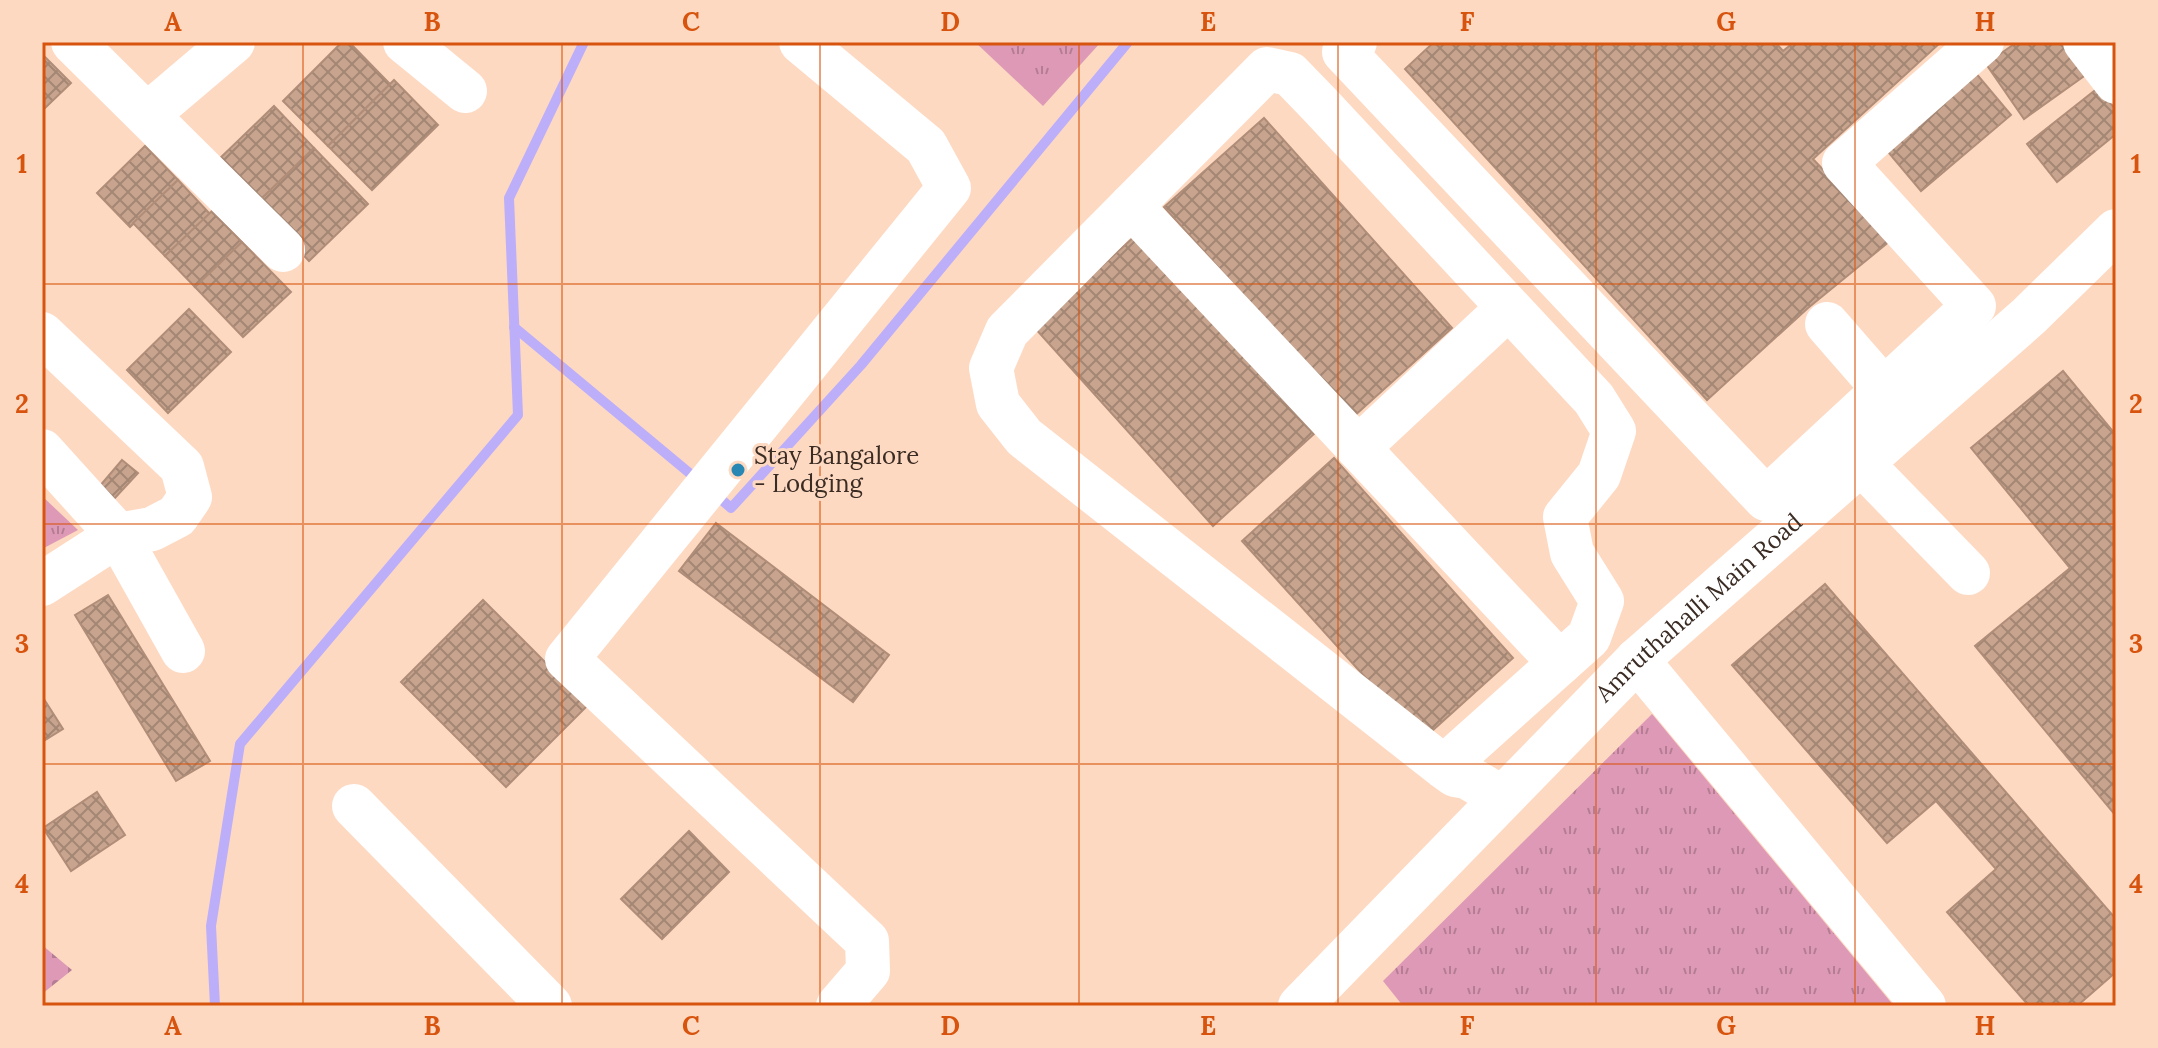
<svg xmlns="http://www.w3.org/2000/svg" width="2158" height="1048" viewBox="0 0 2158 1048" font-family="Lora,serif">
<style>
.grass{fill:url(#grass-tufts)}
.cemetery{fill:url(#cemetery-stones)}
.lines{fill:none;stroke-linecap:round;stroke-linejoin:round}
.stream{stroke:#bdaefa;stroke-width:10}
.building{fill:url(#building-cross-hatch);stroke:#b08d78;stroke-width:2}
.minor{stroke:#fff;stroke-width:44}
.grid{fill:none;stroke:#d7540e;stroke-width:2;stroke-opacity:0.55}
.poi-dot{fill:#2888b3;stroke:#fed9c2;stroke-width:3}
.labels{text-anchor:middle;stroke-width:6;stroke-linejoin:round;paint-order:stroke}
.poi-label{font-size:24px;fill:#3a2b23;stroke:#fed9c2;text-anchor:start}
.street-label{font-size:24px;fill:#3a2b23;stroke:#fed9c2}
.neatline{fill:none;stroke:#d7540e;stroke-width:3}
.grid-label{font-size:26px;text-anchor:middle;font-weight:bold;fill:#d7540e}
</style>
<defs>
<pattern id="grass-tufts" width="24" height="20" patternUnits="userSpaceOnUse" patternTransform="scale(2)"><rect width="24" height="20" fill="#dd99b5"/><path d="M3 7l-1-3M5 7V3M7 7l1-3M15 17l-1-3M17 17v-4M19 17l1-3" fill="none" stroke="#b47d93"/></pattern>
<pattern id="cemetery-stones" width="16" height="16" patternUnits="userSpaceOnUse" patternTransform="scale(2)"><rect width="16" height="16" fill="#dd99b5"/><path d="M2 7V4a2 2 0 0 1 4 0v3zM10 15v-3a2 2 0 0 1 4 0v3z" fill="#b47d93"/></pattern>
<pattern id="building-cross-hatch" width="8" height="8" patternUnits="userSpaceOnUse" patternTransform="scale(2)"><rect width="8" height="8" fill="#c8a48e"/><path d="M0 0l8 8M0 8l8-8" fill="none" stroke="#a38674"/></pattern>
</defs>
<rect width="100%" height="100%" fill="#fed9c2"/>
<g class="grass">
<path d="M 975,42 L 1101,42 L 1043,106 Z"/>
<path d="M 42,496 L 78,530 L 42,549 Z"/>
<path d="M 1652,714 L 1894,1006 L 1403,1006 L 1383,981 Z"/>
</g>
<path class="cemetery" d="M 42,945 L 72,970 L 42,994 Z"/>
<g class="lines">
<g class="stream">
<path d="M 514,327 L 699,481"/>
<path d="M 715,494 L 731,508 L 861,365 L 1128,42"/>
<path d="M 215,1006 L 211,926 L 240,744 L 518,415 L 509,198 L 584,42"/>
</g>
</g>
<g class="building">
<path d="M 342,42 L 349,42 L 390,84 L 328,146 L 283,101 Z"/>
<path d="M 1434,42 L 1775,42 L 1783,51 L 1794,42 L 1941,42 L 1813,159 L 1890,241 L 1808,308 L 1707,400 L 1405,69 Z"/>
<path d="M 2017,42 L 2074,42 L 2094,69 L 2024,119 L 1986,64 Z"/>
<path d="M 42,54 L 71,83 L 42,111 Z"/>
<path d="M 1974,71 L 2011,115 L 1921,191 L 1884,147 Z"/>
<path d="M 394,80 L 438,125 L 372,190 L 328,146 Z"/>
<path d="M 2098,88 L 2116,110 L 2116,134 L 2057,182 L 2027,144 Z"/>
<path d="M 274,106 L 314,148 L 257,203 L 217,161 Z"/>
<path d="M 1264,118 L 1452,328 L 1353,417 L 1164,207 Z"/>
<path d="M 145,146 L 178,180 L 130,227 L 97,193 Z"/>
<path d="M 314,148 L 368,204 L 309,261 L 255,205 Z"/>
<path d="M 178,180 L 210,214 L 165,256 L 133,223 Z"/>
<path d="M 212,211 L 242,242 L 195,287 L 165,256 Z"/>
<path d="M 1135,236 L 1314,434 L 1213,526 L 1034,327 Z"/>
<path d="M 242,242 L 291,292 L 243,337 L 195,287 Z"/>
<path d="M 189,309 L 231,352 L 168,413 L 127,370 Z"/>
<path d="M 2063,371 L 2116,435 L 2116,816 L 1975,646 L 2070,568 L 1971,448 Z"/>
<path d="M 1334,458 L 1513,658 L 1422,740 L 1242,541 Z"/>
<path d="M 122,460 L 138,473 L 113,500 L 99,487 Z"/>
<path d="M 716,523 L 889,655 L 853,702 L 679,571 Z"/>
<path d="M 1825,584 L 2116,919 L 2116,972 L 2077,1006 L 2029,1006 L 1947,912 L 1996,869 L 1936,801 L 1887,843 L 1732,665 Z"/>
<path d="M 108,595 L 210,761 L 176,781 L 75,615 Z"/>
<path d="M 483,600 L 588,705 L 506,787 L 401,682 Z"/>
<path d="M 42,696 L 63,729 L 42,742 Z"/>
<path d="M 97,792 L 125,835 L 71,871 L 43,828 Z"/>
<path d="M 689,831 L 729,872 L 662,939 L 621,899 Z"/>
</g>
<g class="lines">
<g class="minor">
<path d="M 73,42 L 283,250"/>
<path d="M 405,42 L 465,91"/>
<path d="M 801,42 L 926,146 L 949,188 L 567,659 L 867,941 L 868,971 L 838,1006"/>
<path d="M 1355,42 L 1344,52 L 1766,499 L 1974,306 L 1844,163 L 1982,42"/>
<path d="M 2085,42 L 2116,82"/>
<path d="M 147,115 L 233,42"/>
<path d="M 1131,206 L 1560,663"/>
<path d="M 1827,324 L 1902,410"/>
<path d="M 42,334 L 182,467 L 190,497 L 177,516 L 152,529 L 118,535 L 42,584"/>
<path d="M 1358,448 L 1508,308"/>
<path d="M 42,451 L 118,535 L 183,651"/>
<path d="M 1862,464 L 1968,573"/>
<path d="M 1637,660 L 1924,1006"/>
<path d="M 1444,767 L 1589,637 L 1602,601 L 1572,553 L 1565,517 L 1599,475 L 1614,431 L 1594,399 L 1320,105 L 1290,74 L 1267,69 L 1007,331 L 991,368 L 998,404 L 1024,437 L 1444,767 L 1455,775 L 1467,777 L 1501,797"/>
<path d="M 354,806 L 550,1006"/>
<path id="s1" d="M 1300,1006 L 1637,660 L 2029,316 L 2116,231"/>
</g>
</g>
<path class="grid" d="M 303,42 L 303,1006M 562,42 L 562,1006M 820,42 L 820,1006M 1079,42 L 1079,1006M 1338,42 L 1338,1006M 1596,42 L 1596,1006M 1855,42 L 1855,1006M 42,284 L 2116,284M 42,524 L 2116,524M 42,764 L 2116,764"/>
<circle class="poi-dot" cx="738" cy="470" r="8"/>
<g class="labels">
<g class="poi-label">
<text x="754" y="464">Stay Bangalore<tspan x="754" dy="28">- Lodging</tspan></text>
</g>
<g class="street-label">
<text dy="8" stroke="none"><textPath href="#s1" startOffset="564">Amruthahalli Main Road</textPath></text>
</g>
</g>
<rect width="2158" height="1048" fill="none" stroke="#fed9c2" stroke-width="88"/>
<rect x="44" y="44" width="2070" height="960" class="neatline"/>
<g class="grid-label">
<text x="173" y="31">A</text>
<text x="432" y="31">B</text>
<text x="691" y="31">C</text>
<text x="950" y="31">D</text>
<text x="1208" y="31">E</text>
<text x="1467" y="31">F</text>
<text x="1726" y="31">G</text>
<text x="1985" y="31">H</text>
<text x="22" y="173">1</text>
<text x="2136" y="173">1</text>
<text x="22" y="413">2</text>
<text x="2136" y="413">2</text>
<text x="22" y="653">3</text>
<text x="2136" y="653">3</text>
<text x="22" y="893">4</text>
<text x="2136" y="893">4</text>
<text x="173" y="1035">A</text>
<text x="432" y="1035">B</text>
<text x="691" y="1035">C</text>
<text x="950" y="1035">D</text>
<text x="1208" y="1035">E</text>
<text x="1467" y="1035">F</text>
<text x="1726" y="1035">G</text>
<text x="1985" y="1035">H</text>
</g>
</svg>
